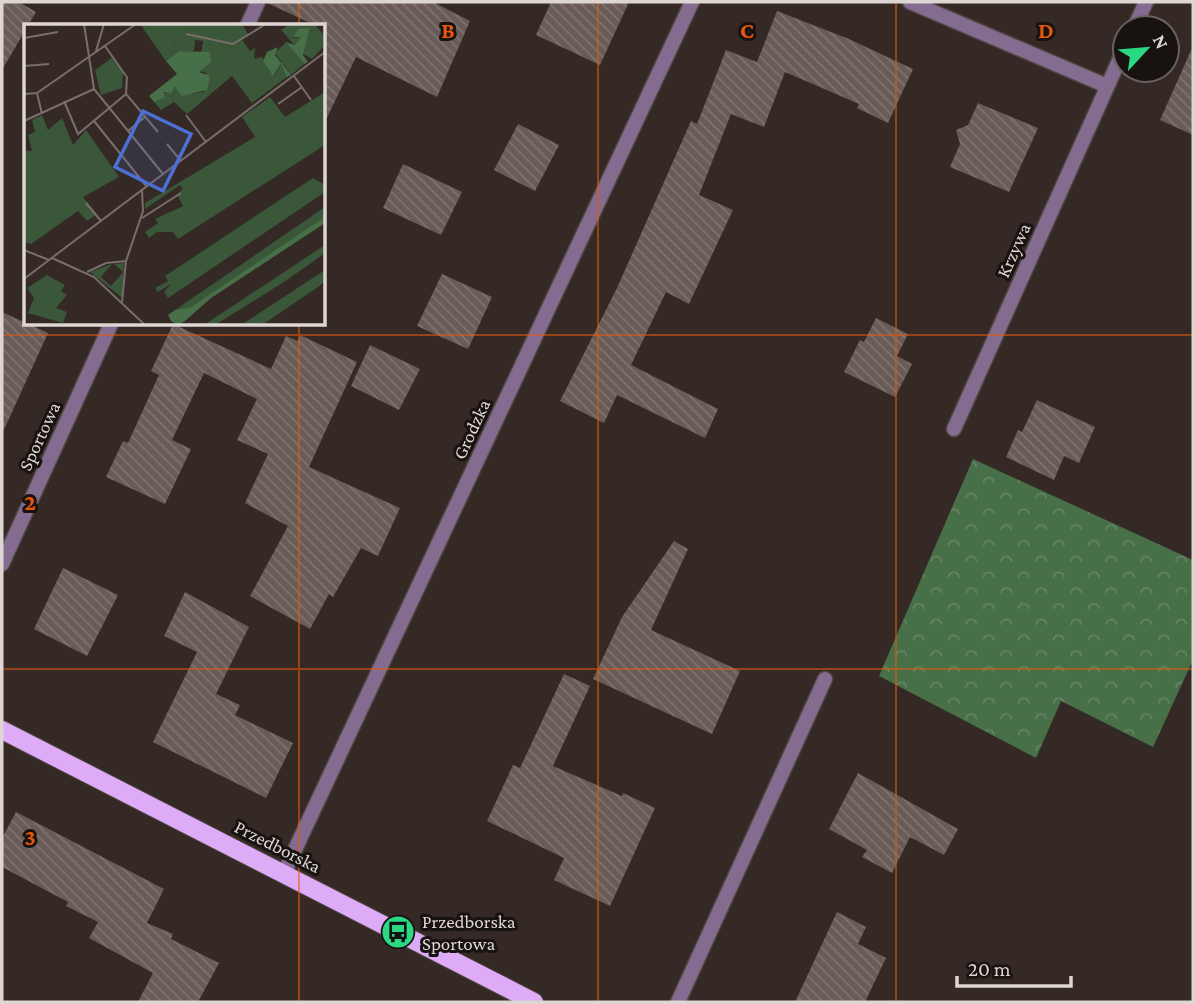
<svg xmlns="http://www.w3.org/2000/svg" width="1195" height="1004" viewBox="0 0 1195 1004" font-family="'Crimson Pro',serif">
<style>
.forest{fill:url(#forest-crowns)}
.building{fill:url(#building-back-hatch)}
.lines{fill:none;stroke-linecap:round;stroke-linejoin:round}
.service-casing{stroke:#4f4541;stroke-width:17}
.minor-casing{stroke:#4f4541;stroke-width:17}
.primary-casing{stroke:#4f4541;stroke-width:20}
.service{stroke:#846c90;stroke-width:14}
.minor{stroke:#846c90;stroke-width:14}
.primary{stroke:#deabf6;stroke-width:18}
.grid{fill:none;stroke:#e8590c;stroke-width:2;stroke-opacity:0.55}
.labels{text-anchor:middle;stroke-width:6;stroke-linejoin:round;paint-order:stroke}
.street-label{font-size:19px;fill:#ded6d3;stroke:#181311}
.poi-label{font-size:19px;fill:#ded6d3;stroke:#181311;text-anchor:start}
.inset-road{fill:none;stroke:#786e6b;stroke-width:2}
.view{fill:#4d70d7;fill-opacity:0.15;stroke:#4d70d7;stroke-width:3.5}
.inset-edge{fill:none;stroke:#ded6d3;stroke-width:3.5}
.grid-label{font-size:23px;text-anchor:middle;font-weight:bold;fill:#e8590c;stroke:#181311;stroke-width:6;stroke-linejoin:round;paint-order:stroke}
</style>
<defs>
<pattern id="forest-crowns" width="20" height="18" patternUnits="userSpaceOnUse" patternTransform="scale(1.75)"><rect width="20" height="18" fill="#487048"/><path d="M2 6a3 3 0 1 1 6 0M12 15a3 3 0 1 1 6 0" fill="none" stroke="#628462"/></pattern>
<pattern id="building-back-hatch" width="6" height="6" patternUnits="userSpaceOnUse" patternTransform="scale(1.75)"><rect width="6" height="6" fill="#695b58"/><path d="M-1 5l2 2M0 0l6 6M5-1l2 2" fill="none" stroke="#7e726f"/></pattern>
</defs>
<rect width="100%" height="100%" fill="#342925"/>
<path class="forest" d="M 973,459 L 1193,560 L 1193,660 L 1153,747 L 1061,701 L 1036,758 L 879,676 Z"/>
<g class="building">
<path d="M 2,2 L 19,2 L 36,12 L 2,70 Z"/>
<path d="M 433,2 L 470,21 L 437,97 L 356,57 L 324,124 L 324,26 L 317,26 L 267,3 Z"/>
<path d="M 551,2 L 629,2 L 600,65 L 536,35 Z"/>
<path d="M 777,11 L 849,39 L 913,69 L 888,123 L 857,108 L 859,104 L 785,72 L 764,127 L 731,114 L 699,195 L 733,210 L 689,304 L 666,292 L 631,365 L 718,409 L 705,438 L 617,395 L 604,423 L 560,401 L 617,288 L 691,121 L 697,124 L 726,50 L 757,62 Z"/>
<path d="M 1193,46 L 1193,135 L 1160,120 Z"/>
<path d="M 978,103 L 1038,128 L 1009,192 L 950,167 L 960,144 L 956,130 L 968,125 Z"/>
<path d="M 518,124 L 559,145 L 535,191 L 494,170 Z"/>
<path d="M 403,164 L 462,192 L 441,235 L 383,208 Z"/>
<path d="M 442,274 L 492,297 L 468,349 L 417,326 Z"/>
<path d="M 2,312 L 48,333 L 2,434 Z"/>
<path d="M 876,318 L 908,334 L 897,356 L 912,364 L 895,397 L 844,372 L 860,340 L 864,342 Z"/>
<path d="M 173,324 L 271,369 L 286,336 L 298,341 L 300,335 L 357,362 L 309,467 L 400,508 L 378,556 L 361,548 L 333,597 L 329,594 L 310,629 L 250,596 L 288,526 L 245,503 L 268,454 L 237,440 L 257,399 L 204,373 L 172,440 L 191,449 L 165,504 L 106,477 L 123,441 L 128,443 L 159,375 L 151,371 Z"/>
<path d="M 370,345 L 420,369 L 399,410 L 351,386 Z"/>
<path d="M 1037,400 L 1095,427 L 1079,463 L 1064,456 L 1054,480 L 1006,457 L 1018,430 L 1022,432 Z"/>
<path d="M 674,541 L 688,549 L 651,630 L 740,671 L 712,734 L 593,679 L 622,617 Z"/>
<path d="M 63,568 L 118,595 L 87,656 L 34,629 Z"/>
<path d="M 185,592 L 249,627 L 216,694 L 240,705 L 235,715 L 293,743 L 266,798 L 153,742 L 197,652 L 164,636 Z"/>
<path d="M 564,674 L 590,686 L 553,766 L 622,796 L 623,793 L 655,808 L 610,906 L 554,880 L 564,858 L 487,821 L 513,765 L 520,768 Z"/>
<path d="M 858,773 L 958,829 L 944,855 L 910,837 L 892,873 L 862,857 L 867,850 L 829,829 Z"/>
<path d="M 16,812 L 164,889 L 147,923 L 173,934 L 171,939 L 219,963 L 198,1002 L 138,1002 L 153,973 L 89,938 L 98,922 L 66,906 L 68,902 L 2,867 L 2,838 Z"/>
<path d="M 837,912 L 866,927 L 858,944 L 886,958 L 865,1002 L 795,1002 Z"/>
</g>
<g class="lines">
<defs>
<path id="service" d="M 678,1002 L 825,679"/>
<g id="minor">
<path d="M 910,2 L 1107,86"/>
<path d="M 247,26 L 258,2"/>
<path d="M 1134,28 L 1146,2"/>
<path d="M 954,429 L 1125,47"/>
<path d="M 2,564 L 111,324"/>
<path d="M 284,873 L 692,2"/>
</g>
<path id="primary" d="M 2,730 L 534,1002"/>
</defs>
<use href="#service" class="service-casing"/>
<use href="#minor" class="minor-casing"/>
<use href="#primary" class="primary-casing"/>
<use href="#service" class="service"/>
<use href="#minor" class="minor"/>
<use href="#primary" class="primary"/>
</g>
<path class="grid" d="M 299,2 L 299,26M 598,2 L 598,1002M 896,2 L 896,1002M 299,324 L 299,1002M 2,335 L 1193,335M 2,669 L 1193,669"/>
<defs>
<symbol id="bus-disc" viewBox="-11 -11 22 22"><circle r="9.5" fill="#2bd884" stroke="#181311"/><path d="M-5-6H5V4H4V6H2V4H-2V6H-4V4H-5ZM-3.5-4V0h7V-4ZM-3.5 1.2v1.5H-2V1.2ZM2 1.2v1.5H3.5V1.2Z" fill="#111"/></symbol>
</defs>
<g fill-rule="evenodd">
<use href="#bus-disc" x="379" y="913" width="38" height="38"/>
</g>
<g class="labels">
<g class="street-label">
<text transform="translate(1013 250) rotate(-66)" y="7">Krzywa</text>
<text transform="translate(471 429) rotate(-65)" y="7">Grodzka</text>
<text transform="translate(39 436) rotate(-65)" y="7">Sportowa</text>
<text transform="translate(278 846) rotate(27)" y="7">Przedborska</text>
</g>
<g class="poi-label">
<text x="422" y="928">Przedborska<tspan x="422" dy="22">Sportowa</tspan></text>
</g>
</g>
<g transform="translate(24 24)">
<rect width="301" height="301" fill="#342925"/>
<path d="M 175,0 L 218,0 L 224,10 L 218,16 L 226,27 L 231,24 L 230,35 L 238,33 L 250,52 L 258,39 L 251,29 L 262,18 L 280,40 L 267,51 L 259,40 L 263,53 L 228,79 L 208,52 L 163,90 L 150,78 L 137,86 L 130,78 L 150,62 L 160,71 L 180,68 L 182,49 L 175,47 L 186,28 L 177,30 L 179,17 L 171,16 L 170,27 L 155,27 L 149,18 ZM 266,0 L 290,0 L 299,10 L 299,23 L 288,35 L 279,30 L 286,5 L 274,5 L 269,14 L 277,13 L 271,22 L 257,6 ZM 301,68 L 301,121 L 154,215 L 149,208 L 133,208 L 125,214 L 121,208 L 134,199 L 131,195 L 159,182 L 153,170 L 159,165 L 156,161 L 121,185 L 121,179 L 231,113 L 218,93 L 246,73 L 261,93 ZM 18,91 L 24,106 L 38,94 L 49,121 L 62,106 L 95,153 L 59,173 L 73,190 L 63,197 L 54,187 L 7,220 L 0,218 L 0,126 L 8,127 L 4,111 L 11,108 L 8,96 ZM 289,154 L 301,161 L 301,168 L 144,274 L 140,268 L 147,260 L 134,268 L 131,264 L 144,257 L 141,252 ZM 301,183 L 301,193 L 283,206 L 167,283 L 151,286 ZM 301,221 L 301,229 L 263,256 L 191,301 L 180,301 ZM 301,246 L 301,257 L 294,263 L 241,299 L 217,301 ZM 23,251 L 41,261 L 37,267 L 43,271 L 32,284 L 43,288 L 39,299 L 4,289 L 10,274 L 3,264 Z" fill="#3a573a"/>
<path d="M 286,4 L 279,31 L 284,38 L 280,40 L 262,18 L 271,21 L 277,13 L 269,13 L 274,5 ZM 254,23 L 251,31 L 267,51 L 263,53 L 257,40 L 249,52 L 239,37 L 243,28 ZM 155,27 L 186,28 L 187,38 L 175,48 L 186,52 L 183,66 L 158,72 L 150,62 L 148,69 L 140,68 L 140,74 L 130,78 L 125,72 L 153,50 L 142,37 ZM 301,193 L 301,199 L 187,274 L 161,297 L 154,301 L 147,297 L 144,291 L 151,286 L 167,283 Z" fill="#487048"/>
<path d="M 116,0 L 175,0 L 149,18 L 155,27 L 142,37 ZM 88,34 L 99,49 L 98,64 L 77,71 L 71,46 ZM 100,239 L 98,272 L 97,273 L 66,248 L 88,240 L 77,253 L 87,262 L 99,248 L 90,240 Z" fill="#3a573a"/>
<path class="inset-road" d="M 60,0 L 70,65M 162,10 L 209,20 L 242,0M 0,14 L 34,8M 81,22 L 102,52M 72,27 L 80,0M 0,42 L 25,40M 103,52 L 102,70 L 134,108M 270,52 L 287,76M 70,65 L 139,150M 13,69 L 18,90M 0,70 L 13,69 L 112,0M 40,77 L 54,110 L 102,70M 254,80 L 278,63M 162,91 L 182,118M 0,97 L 70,65M 70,97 L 123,163M 104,107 L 121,93M 143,120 L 157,137M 62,179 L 77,197M 118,194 L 157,169M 0,226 L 25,236 L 301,28M 28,234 L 70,253 L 121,301M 63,248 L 82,239 L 102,237M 0,255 L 25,236M 98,278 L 102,237 L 119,187 L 118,166"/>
<path class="view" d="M 119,87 L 167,110 L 139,167 L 91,143 Z"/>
<rect width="301" height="301" class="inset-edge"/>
</g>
<g class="grid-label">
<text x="448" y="38">B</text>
<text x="747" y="38">C</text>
<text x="1046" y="38">D</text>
<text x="30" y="510">2</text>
<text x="30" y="845">3</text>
</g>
<rect width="1195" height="1004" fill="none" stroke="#ded6d3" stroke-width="7"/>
<g transform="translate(1146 49) rotate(64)"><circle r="33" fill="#181311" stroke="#67615f" stroke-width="2"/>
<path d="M0-5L12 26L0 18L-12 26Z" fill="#2bd884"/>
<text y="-10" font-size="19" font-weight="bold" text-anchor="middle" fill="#ded6d3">N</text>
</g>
<path d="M957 976v10h114v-10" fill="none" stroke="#ded6d3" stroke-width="3.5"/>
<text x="968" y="976" font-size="21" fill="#ded6d3" stroke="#181311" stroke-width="5" paint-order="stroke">20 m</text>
</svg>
